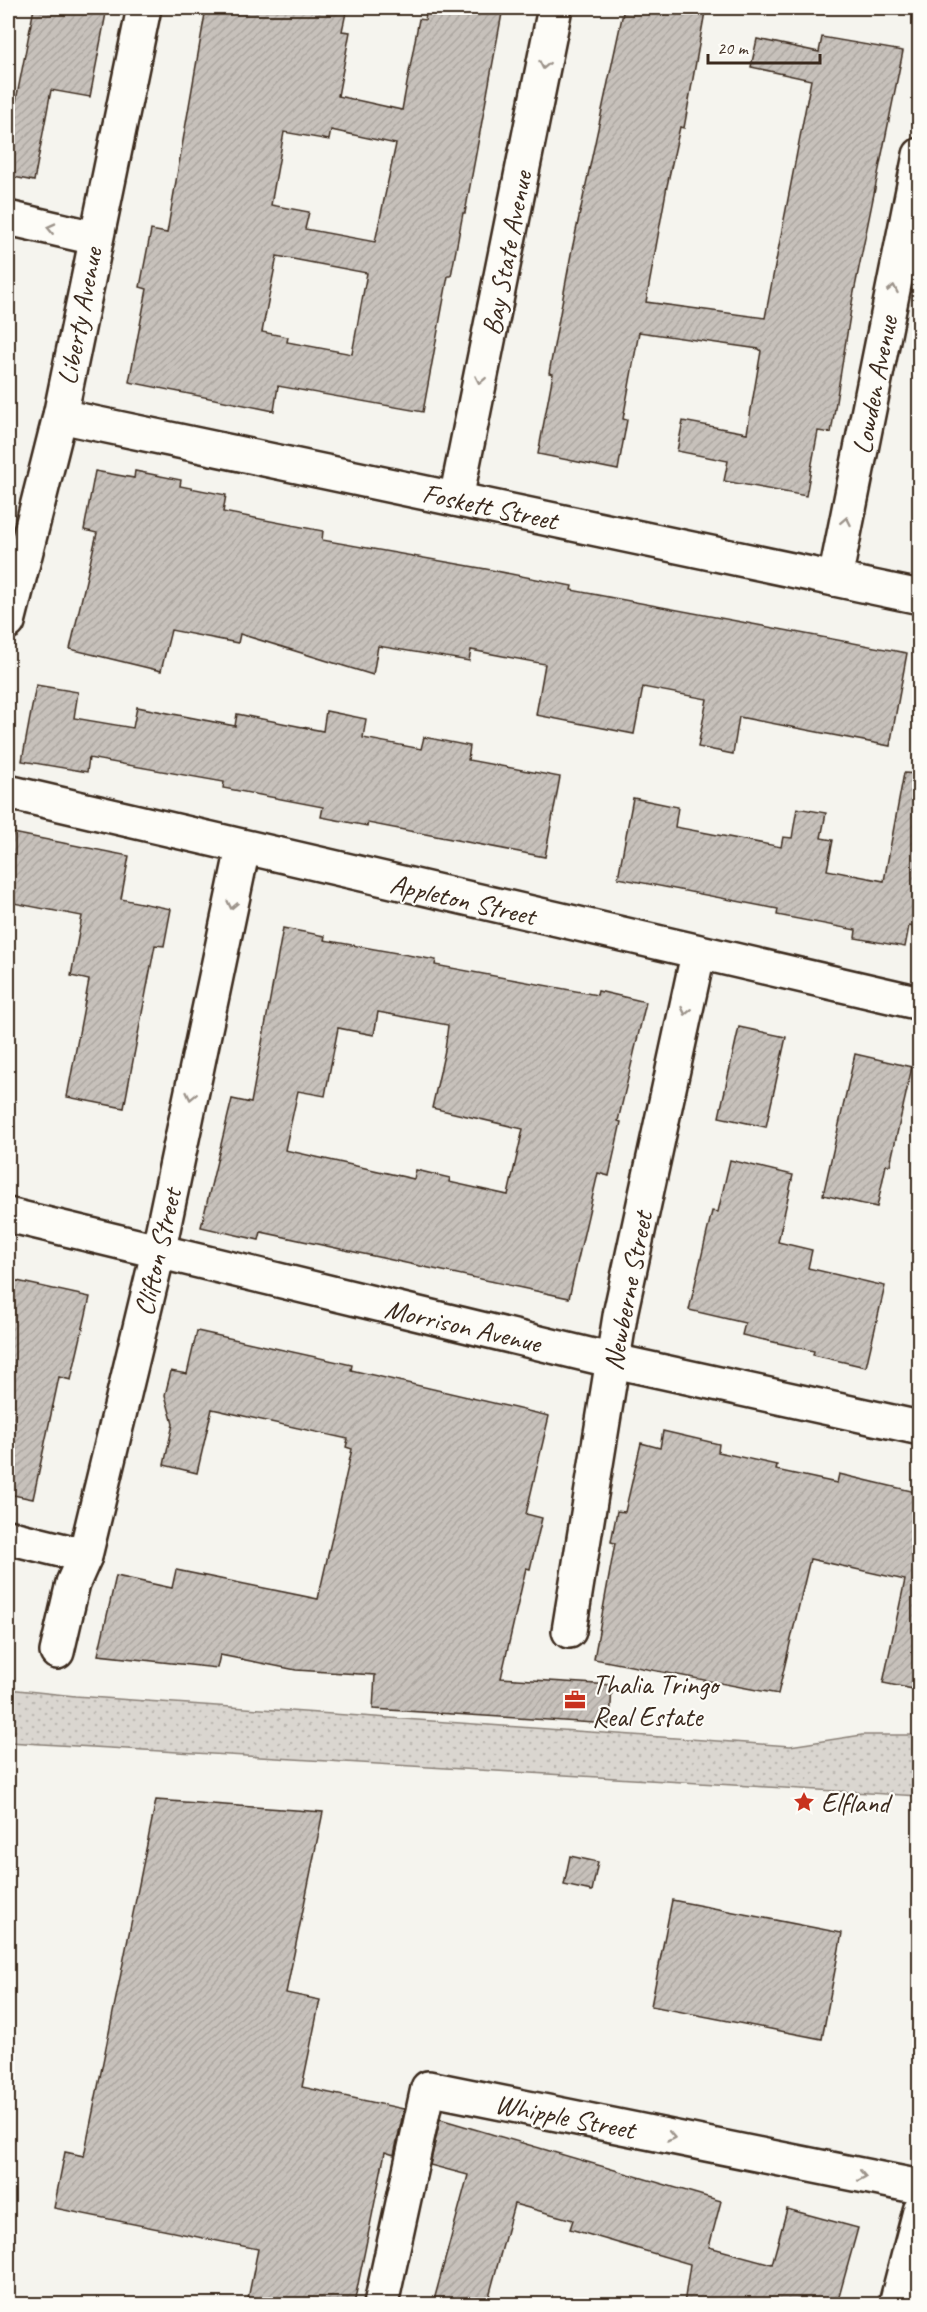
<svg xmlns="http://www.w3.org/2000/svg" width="927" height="2312" viewBox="0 0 927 2312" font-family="Caveat,sans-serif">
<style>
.park{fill:url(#park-dots);stroke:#8a8077;stroke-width:1.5}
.building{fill:url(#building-hatch);stroke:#3b2a1e;stroke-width:1.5;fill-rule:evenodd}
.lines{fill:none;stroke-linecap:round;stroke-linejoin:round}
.minor-casing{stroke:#3b2a1e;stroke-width:38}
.tertiary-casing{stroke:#3b2a1e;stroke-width:38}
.minor{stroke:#fdfcf7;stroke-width:33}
.tertiary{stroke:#fdfcf7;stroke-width:33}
.oneway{stroke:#9c938a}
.labels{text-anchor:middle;stroke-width:4.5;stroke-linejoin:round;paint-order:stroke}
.street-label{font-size:28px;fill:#3b2a1e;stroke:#fdfcf7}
.poi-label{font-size:28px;fill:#3b2a1e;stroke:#fdfcf7;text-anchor:start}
</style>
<defs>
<pattern id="park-dots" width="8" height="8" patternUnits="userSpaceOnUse" patternTransform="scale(1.5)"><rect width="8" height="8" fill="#dad6d0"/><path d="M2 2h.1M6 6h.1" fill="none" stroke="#bcb8b2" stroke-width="1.8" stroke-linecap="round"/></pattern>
<pattern id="building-hatch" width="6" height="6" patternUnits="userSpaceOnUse" patternTransform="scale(1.5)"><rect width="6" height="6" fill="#c7c1bb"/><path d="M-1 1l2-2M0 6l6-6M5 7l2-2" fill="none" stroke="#aca6a0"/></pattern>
</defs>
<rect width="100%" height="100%" fill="#f5f4ee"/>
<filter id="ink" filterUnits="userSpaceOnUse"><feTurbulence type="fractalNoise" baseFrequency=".0167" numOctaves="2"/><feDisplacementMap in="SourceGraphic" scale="12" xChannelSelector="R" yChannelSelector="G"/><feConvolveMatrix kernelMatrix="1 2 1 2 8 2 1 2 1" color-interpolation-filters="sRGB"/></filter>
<g filter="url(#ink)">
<path class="park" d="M 8,1689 L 75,1696 L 790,1746 L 862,1735 L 919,1735 L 919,1796 L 8,1742 Z"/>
<g class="building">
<path d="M 34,8 L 107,8 L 90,97 L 51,90 L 34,181 L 8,176 L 8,105 L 15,106 Z"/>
<path d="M 206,8 L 347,8 L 342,31 L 350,32 L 338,96 L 402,110 L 419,19 L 425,20 L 427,8 L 503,8 L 465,213 L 463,213 L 451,276 L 448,276 L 423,412 L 278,386 L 274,411 L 129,382 L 147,289 L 140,287 L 151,230 L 167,233 ZM 331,130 L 396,144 L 375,242 L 305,229 L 309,212 L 271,205 L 284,132 L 329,140 ZM 277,256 L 367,273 L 352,354 L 287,342 L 288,337 L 262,332 Z"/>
<path d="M 624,8 L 683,8 L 705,12 L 684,128 L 680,127 L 667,186 L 646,302 L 765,318 L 811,80 L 751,67 L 757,39 L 819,52 L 822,37 L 903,51 L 853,297 L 831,433 L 818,431 L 806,496 L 724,481 L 728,461 L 677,451 L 683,421 L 747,433 L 761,351 L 759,349 L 639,332 L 623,419 L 627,420 L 618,470 L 538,454 L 553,374 L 549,373 L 571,254 Z"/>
<path d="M 95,471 L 134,478 L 135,471 L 181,480 L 180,486 L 226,495 L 223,512 L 323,531 L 322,540 L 486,569 L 572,586 L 571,590 L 907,653 L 890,746 L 739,717 L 733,754 L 698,747 L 707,699 L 643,687 L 634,734 L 536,715 L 545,664 L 471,650 L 469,661 L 378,646 L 373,675 L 240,634 L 238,643 L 171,630 L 161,671 L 70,649 L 97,533 L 84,530 Z"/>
<path d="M 36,685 L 78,692 L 74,718 L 133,728 L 137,707 L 235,726 L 237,714 L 323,731 L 326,711 L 366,719 L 363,738 L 421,749 L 424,737 L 470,746 L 468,760 L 560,777 L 545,857 L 368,823 L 367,826 L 321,817 L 323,807 L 223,788 L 224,782 L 89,758 L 87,772 L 22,761 Z"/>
<path d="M 904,773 L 920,774 L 920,928 L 909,926 L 905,947 L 855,938 L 856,930 L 777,915 L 778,909 L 618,878 L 633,798 L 678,807 L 675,827 L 781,847 L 783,837 L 792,838 L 797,808 L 826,813 L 821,838 L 833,840 L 827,870 L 884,881 Z"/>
<path d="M 13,833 L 129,856 L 121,899 L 171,909 L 164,946 L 155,945 L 124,1108 L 67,1097 L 89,980 L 71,976 L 82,916 L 8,902 L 8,858 Z"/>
<path d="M 283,928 L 325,936 L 324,940 L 436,960 L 435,965 L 597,995 L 598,991 L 646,1002 L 618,1121 L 621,1122 L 609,1176 L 598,1173 L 569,1298 L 261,1232 L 259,1240 L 201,1227 L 232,1099 L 251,1103 ZM 378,1012 L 448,1025 L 445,1050 L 432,1108 L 523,1129 L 508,1195 L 449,1182 L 450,1178 L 416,1170 L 414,1179 L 285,1150 L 298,1091 L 325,1096 L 338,1028 L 374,1035 Z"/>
<path d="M 739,1027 L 786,1037 L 766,1127 L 719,1117 Z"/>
<path d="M 855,1054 L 912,1067 L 890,1165 L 886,1165 L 877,1207 L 823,1195 Z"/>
<path d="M 730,1160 L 793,1175 L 778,1242 L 812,1250 L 808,1268 L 885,1286 L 866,1367 L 813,1355 L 814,1351 L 742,1335 L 745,1323 L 689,1310 L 712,1211 L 718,1212 Z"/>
<path d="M 8,1279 L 90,1297 L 71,1380 L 59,1377 L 33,1499 L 8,1494 Z"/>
<path d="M 197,1331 L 352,1365 L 351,1370 L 549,1416 L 526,1514 L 542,1518 L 530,1569 L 526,1568 L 501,1678 L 612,1685 L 610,1724 L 373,1709 L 375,1675 L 296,1670 L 220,1655 L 217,1668 L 98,1655 L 116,1576 L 172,1588 L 176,1570 L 318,1599 L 352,1449 L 346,1447 L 348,1439 L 212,1409 L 197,1473 L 164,1465 L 173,1424 L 165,1395 L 171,1371 L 187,1374 Z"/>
<path d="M 663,1431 L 719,1444 L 718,1452 L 777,1465 L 776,1470 L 837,1483 L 839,1474 L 920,1493 L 920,1661 L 913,1689 L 883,1683 L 905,1580 L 810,1559 L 778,1694 L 594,1659 L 615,1543 L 611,1542 L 617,1511 L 625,1512 L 641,1443 L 660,1448 Z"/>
<path d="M 156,1800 L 323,1812 L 286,1993 L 320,2000 L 302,2087 L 404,2109 L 394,2155 L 385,2152 L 354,2304 L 247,2304 L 258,2249 L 54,2208 L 65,2152 L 84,2156 Z"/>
<path d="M 570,1856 L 598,1862 L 592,1891 L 564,1885 Z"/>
<path d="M 672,1900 L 842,1933 L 822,2039 L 651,2006 Z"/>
<path d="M 440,2119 L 721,2201 L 709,2247 L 772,2264 L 787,2209 L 858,2228 L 837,2304 L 684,2304 L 690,2264 L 570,2229 L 573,2220 L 514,2204 L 487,2304 L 433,2304 L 468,2175 L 430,2165 Z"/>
</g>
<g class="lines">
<defs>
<g id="minor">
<path d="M 8,218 L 95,238"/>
<path d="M 60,416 L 920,597"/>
<path d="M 456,499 L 555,8"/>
<path d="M 835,579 L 920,155"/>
<path d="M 8,622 L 60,416 L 144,8"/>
<path d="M 8,792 L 920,1003"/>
<path d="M 8,1537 L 85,1556"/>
<path d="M 569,1631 L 621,1310 L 698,954"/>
<path d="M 57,1652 L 73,1583 L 85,1556 L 158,1253 L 243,848"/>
<path d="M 381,2304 L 428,2088 L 920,2187"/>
</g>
<g id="tertiary">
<path d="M 8,1215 L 614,1361 L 920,1428"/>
<path d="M 896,2304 L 920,2211"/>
</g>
</defs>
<use href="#minor" class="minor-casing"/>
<use href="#tertiary" class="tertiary-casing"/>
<use href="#minor" class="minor"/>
<use href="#tertiary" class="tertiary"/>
</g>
<defs><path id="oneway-chevron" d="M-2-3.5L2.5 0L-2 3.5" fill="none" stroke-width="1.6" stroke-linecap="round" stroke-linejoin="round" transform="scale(1.5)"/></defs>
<g class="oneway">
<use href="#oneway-chevron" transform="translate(544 65) rotate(101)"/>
<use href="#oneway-chevron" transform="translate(51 228) rotate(-167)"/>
<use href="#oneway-chevron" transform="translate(893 289) rotate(-79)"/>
<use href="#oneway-chevron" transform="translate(480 380) rotate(101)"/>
<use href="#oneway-chevron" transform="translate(846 521) rotate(-79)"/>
<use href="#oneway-chevron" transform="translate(232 905) rotate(102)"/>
<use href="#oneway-chevron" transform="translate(686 1011) rotate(102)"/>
<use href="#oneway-chevron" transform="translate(191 1096) rotate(102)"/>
<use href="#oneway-chevron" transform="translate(671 2137) rotate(11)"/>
<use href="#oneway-chevron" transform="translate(862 2176) rotate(11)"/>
</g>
</g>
<defs>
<symbol id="office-bare" viewBox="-9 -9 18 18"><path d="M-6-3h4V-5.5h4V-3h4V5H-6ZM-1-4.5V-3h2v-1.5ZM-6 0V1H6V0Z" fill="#c8321e" stroke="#fdfcf7" stroke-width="2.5" paint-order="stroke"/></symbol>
<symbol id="sight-bare" viewBox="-9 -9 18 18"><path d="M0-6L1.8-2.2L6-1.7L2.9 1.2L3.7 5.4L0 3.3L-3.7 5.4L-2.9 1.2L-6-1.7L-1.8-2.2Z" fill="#c8321e" stroke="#fdfcf7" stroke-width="2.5" paint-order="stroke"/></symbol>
</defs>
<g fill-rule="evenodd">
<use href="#office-bare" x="560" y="1685" width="30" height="30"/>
<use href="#sight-bare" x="789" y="1787" width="30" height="30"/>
</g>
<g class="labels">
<g class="street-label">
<text transform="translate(506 253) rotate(-79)" y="10">Bay State Avenue</text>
<text transform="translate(79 316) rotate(-79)" y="10">Liberty Avenue</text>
<text transform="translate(874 385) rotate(-79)" y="10">Lowden Avenue</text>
<text transform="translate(490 506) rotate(12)" y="10">Foskett Street</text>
<text transform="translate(463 899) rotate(13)" y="10">Appleton Street</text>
<text transform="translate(157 1252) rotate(-77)" y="10">Clifton Street</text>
<text transform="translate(627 1291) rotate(-79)" y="10">Newberne Street</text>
<text transform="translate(463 1325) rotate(13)" y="10">Morrison Avenue</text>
<text transform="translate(565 2116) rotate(11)" y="10">Whipple Street</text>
</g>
<g class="poi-label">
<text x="592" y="1694">Thalia Tringo<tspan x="592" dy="32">Real Estate</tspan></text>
<text x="821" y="1812">Elfland</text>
</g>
</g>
<rect width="927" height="2312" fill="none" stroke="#fdfcf7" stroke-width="30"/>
<rect x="15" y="15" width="897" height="2282" fill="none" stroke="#3b2a1e" stroke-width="2" filter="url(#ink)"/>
<path d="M708 54v9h112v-9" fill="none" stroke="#3b2a1e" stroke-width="3"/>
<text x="717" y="54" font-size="18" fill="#3b2a1e" stroke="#fdfcf7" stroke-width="4.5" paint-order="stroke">20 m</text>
</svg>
